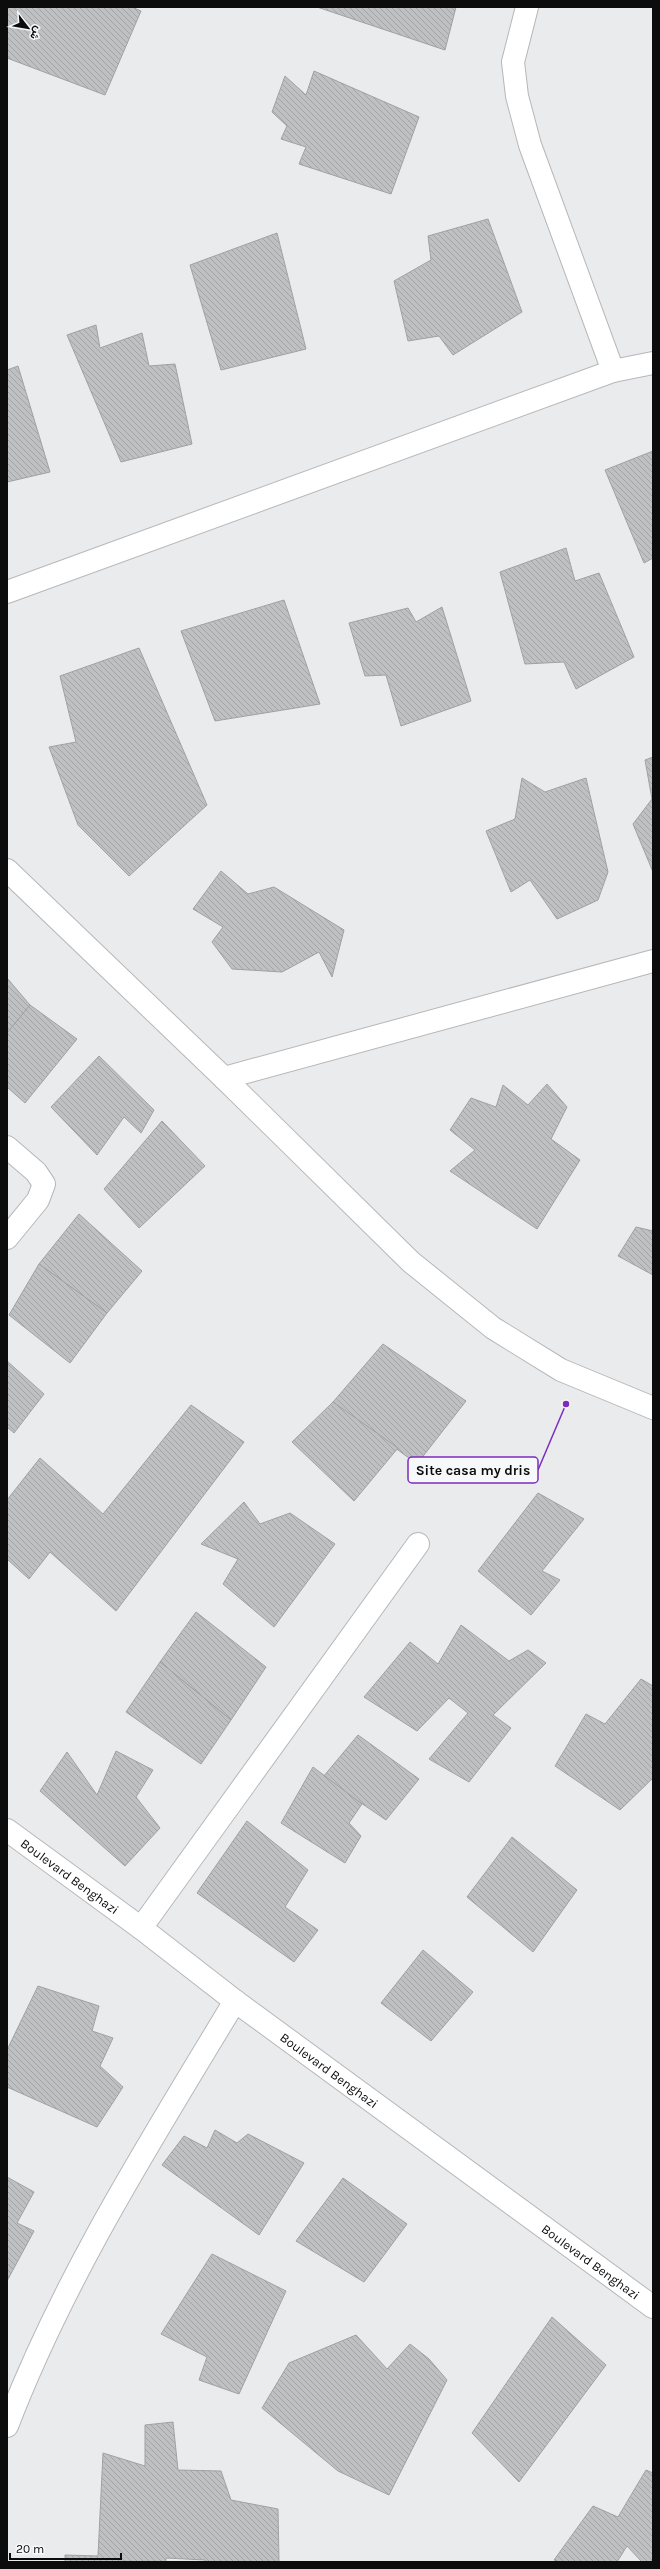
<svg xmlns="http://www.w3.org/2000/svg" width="660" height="2569" viewBox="0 0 660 2569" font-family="Karla,Vazirmatn,sans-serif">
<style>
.building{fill:url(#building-back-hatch);stroke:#a0a1a3}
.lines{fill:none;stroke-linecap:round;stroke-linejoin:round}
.minor-casing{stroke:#b6b7b9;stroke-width:24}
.minor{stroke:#fff;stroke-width:22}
.labels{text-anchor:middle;stroke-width:3.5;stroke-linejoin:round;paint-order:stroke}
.street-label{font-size:13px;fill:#0c0c0d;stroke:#f7f8fa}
.leader{fill:none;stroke:#7b2cbf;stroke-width:1.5}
.callout-dot{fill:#7b2cbf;stroke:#f7f8fa;stroke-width:1.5}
.callout{fill:#f7f8fa;stroke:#7b2cbf;stroke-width:1.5}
.callout-label{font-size:14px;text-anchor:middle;font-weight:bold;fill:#0c0c0d}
</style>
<defs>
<pattern id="building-back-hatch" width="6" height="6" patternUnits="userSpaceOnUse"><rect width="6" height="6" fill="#bfc0c1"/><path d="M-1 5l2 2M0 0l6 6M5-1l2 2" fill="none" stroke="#a3a4a5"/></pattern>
</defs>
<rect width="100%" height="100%" fill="#eaebed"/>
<g class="building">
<path d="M 7,7 L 132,7 L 141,11 L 105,95 L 7,58 Z"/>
<path d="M 317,7 L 456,7 L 445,50 Z"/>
<path d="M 314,71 L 419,117 L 391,194 L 299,164 L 306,147 L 281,139 L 287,126 L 272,112 L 285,76 L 306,95 Z"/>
<path d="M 488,219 L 522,312 L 453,355 L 439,336 L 408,341 L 394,281 L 431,260 L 428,236 Z"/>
<path d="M 277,233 L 306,349 L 221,370 L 190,265 Z"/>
<path d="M 96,325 L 100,348 L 142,333 L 149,366 L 175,364 L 192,444 L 121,462 L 67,335 Z"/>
<path d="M 18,366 L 50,472 L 7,482 L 7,370 Z"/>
<path d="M 653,451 L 653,558 L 644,563 L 605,470 Z"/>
<path d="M 566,548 L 575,581 L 599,573 L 634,657 L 576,689 L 564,662 L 525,664 L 500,572 Z"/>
<path d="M 284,600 L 320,704 L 215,721 L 181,631 Z"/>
<path d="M 442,607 L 471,701 L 401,726 L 386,675 L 365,676 L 349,623 L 408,608 L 416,622 Z"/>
<path d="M 139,648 L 207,805 L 129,876 L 78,825 L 49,747 L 76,742 L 60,676 Z"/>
<path d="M 653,757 L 653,872 L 633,824 L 652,799 L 645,760 Z"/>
<path d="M 522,778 L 545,792 L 586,778 L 608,872 L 598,900 L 557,919 L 530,880 L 511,892 L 486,831 L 515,819 Z"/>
<path d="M 221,871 L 248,894 L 274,887 L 344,930 L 332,977 L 319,952 L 282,972 L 232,969 L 212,942 L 223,927 L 193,909 Z"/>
<path d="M 7,978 L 30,1005 L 7,1033 Z"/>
<path d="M 30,1005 L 77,1039 L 25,1103 L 7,1087 L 7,1033 Z"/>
<path d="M 99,1056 L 154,1110 L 141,1133 L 124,1117 L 97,1155 L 51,1107 Z"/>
<path d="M 547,1084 L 567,1107 L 551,1139 L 580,1160 L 537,1229 L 450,1171 L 475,1150 L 450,1130 L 471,1098 L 496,1107 L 503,1085 L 528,1105 Z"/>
<path d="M 162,1121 L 205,1166 L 139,1228 L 104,1189 Z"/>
<path d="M 79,1214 L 142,1271 L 107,1313 L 39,1264 Z"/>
<path d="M 636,1227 L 653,1231 L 653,1275 L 618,1256 Z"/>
<path d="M 39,1264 L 107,1313 L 70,1363 L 9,1315 Z"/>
<path d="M 383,1344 L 466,1401 L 417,1464 L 333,1402 Z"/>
<path d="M 7,1361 L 44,1394 L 14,1433 L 7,1427 Z"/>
<path d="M 333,1402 L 398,1448 L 354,1501 L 292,1442 Z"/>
<path d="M 191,1405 L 244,1442 L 116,1611 L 50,1552 L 29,1579 L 7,1559 L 7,1500 L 40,1458 L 103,1514 Z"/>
<path d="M 538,1493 L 584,1519 L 542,1571 L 560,1580 L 531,1615 L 478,1571 Z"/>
<path d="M 244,1502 L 260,1524 L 290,1513 L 335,1544 L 274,1627 L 223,1584 L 238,1559 L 201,1544 Z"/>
<path d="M 196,1612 L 266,1667 L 231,1720 L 160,1662 Z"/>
<path d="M 461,1625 L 509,1661 L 528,1650 L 546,1663 L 493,1715 L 511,1728 L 469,1782 L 429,1759 L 468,1713 L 449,1698 L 417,1731 L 364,1697 L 410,1642 L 438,1664 Z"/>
<path d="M 160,1662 L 231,1720 L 201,1764 L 126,1712 Z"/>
<path d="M 641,1679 L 653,1686 L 653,1778 L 620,1810 L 555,1766 L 586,1714 L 605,1724 Z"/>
<path d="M 358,1735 L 419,1779 L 386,1820 L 323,1777 Z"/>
<path d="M 116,1751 L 153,1770 L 136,1797 L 160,1828 L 125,1866 L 40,1791 L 67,1752 L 97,1795 Z"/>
<path d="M 313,1767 L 362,1804 L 349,1823 L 361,1836 L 345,1863 L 281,1823 Z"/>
<path d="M 247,1821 L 308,1870 L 285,1907 L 318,1930 L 294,1962 L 197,1893 Z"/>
<path d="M 512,1837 L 577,1890 L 533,1952 L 467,1897 Z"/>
<path d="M 423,1950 L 473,1992 L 431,2041 L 381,2003 Z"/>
<path d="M 38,1986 L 99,2006 L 92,2031 L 113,2038 L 100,2066 L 123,2087 L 97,2127 L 7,2087 L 7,2050 Z"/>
<path d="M 215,2130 L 237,2143 L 248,2134 L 304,2163 L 259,2235 L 162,2165 L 184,2136 L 207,2148 Z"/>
<path d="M 7,2177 L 34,2192 L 17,2223 L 34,2231 L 7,2281 Z"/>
<path d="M 343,2178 L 407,2224 L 364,2282 L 296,2241 Z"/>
<path d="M 212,2254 L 286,2291 L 239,2394 L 199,2380 L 207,2357 L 161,2334 Z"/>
<path d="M 552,2317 L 606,2365 L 519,2482 L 472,2433 Z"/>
<path d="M 356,2335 L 387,2369 L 410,2344 L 429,2359 L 447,2380 L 389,2495 L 338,2471 L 262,2408 L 289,2363 Z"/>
<path d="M 173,2422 L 178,2470 L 221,2471 L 231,2500 L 278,2509 L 279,2562 L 206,2562 L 205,2560 L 166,2558 L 166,2562 L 65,2562 L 65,2555 L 98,2556 L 103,2453 L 145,2466 L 145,2425 Z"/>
<path d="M 646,2470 L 653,2473 L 653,2557 L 651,2562 L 642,2562 L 627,2546 L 617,2562 L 559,2562 L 554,2560 L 593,2506 L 618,2517 Z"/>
</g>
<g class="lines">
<defs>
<g id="minor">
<path d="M 527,7 L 513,62 L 517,96 L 530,145 L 613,371"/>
<path d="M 7,592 L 613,371 L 653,363"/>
<path d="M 7,870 L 224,1078 L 411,1262 L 493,1328 L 561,1370 L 653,1408"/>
<path d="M 224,1078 L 653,961"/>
<path d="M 7,1147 L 36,1172 L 44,1184 L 38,1200 L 7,1238"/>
<path id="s1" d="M 7,1830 L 141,1928 L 235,2001 L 653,2307"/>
<path d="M 141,1928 L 418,1544"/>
<path d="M 7,2426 C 65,2275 152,2139 235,2001"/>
</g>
</defs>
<use href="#minor" class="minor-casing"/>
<use href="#minor" class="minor"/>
</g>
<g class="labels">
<g class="street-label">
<text dy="5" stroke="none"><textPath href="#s1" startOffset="78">Boulevard Benghazi</textPath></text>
<text dy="5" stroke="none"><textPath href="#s1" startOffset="402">Boulevard Benghazi</textPath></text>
<text dy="5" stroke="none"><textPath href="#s1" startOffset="726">Boulevard Benghazi</textPath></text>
</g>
</g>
<path class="leader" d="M566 1404L538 1470"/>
<circle class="callout-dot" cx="566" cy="1404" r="4"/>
<rect class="callout" x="408" y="1457" width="130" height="26" rx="4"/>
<g class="callout-label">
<text x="473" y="1475">Site casa my dris</text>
</g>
<rect width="660" height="2569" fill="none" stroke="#0c0c0d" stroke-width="16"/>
<g transform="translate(28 28) rotate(121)" stroke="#f7f8fa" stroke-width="3" paint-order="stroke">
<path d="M0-3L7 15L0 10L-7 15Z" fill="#0c0c0d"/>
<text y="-6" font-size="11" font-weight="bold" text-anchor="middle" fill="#0c0c0d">ش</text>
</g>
<path d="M10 2553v6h111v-6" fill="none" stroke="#0c0c0d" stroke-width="2"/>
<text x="16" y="2553" font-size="12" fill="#0c0c0d" stroke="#f7f8fa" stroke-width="3" paint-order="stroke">20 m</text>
</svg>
